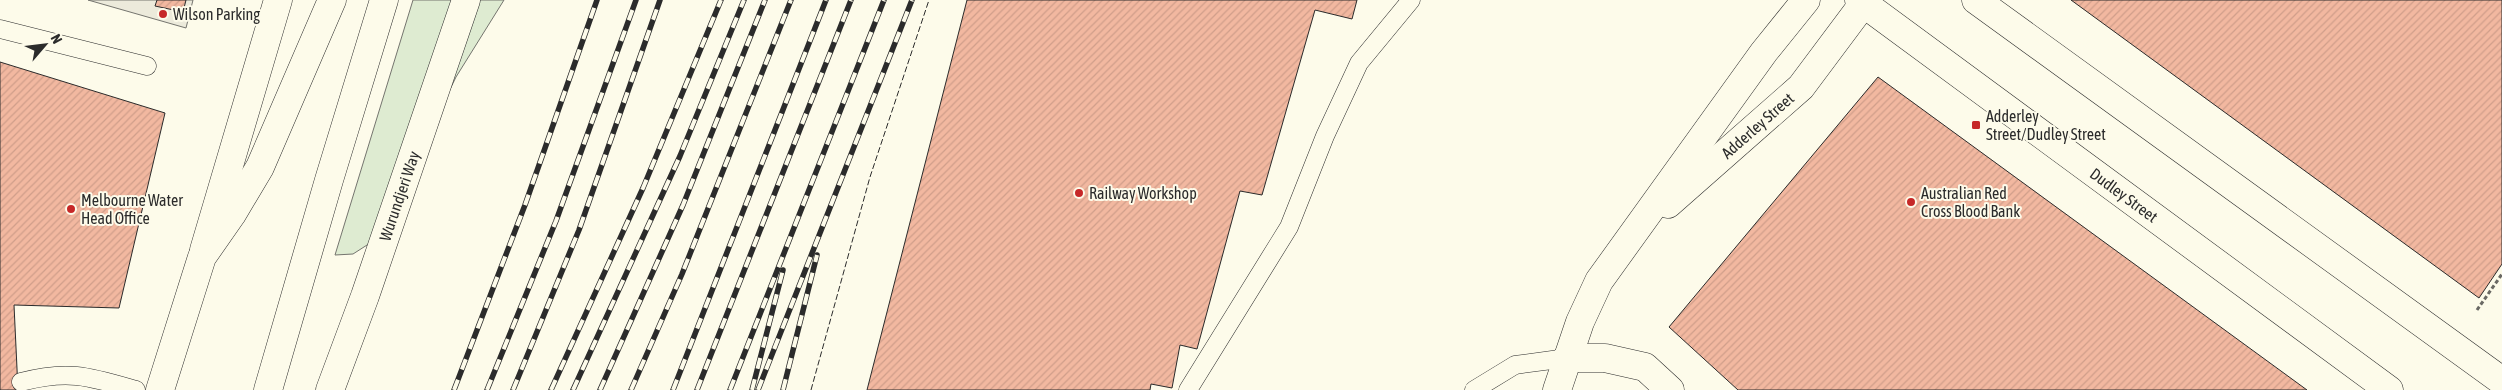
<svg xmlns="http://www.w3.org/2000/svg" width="2502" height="390" viewBox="0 0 2502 390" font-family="'Asap Condensed',sans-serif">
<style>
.green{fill:#deebd1;stroke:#74746e}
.parking{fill:#eceadb;stroke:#74746e}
.building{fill:url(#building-hatch);stroke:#2b2b2b}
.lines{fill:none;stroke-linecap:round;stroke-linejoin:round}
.service-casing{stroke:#2b2b2b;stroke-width:19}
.minor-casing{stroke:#2b2b2b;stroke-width:29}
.tertiary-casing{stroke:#2b2b2b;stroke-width:29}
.primary-casing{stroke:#2b2b2b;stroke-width:29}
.trunk-casing{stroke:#2b2b2b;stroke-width:29}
.path{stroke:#6a6964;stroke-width:3;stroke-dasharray:4 2.5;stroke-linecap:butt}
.service{stroke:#fdfbea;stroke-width:18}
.minor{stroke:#fdfbea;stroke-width:28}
.tertiary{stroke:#fdfbea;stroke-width:28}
.primary{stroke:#fdfbea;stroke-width:28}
.trunk{stroke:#fdfbea;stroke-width:28}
.rail-casing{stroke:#2b2b2b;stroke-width:5.5}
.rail{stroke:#fdfbea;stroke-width:4;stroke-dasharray:11;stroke-linecap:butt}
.fence{stroke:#2b2b2b;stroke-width:1;stroke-dasharray:6 2.5;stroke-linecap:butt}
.poi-dot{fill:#c62828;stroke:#fdfbea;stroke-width:2}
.labels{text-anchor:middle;stroke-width:4;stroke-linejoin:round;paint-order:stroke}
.poi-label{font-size:16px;fill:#2b2b2b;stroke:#fdfbea;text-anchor:start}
.street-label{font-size:16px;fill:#2b2b2b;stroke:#fdfbea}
</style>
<defs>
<pattern id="building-hatch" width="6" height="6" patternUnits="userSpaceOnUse" patternTransform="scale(1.25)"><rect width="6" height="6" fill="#f2b8a0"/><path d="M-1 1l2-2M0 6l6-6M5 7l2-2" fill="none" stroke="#d09e8a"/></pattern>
</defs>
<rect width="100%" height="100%" fill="#fdfbea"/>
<path class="green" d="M 413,0 L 504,0 L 456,77 L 378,238 L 353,254 L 335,255 Z"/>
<path class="parking" d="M 88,0 L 193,0 L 186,28 Z"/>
<g class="building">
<path d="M 157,0 L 186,0 L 183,12 L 155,6 Z"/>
<path d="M 967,0 L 1357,0 L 1352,19 L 1315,10 L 1262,195 L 1240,191 L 1197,349 L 1180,345 L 1172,388 L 1151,384 L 1150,390 L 867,390 Z"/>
<path d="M 2071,0 L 2502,0 L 2502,264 L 2479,298 Z"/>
<path d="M 0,62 L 165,113 L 119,308 L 14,305 L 18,390 L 0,390 Z"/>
<path d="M 1878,77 L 2307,390 L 1738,390 L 1669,327 Z"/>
</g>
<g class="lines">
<defs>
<g id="service">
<path d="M 0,29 L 147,66"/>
<path d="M 21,382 C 69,369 91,377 136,390"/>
<path d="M 1188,390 L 1289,227 L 1325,136 L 1359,63 L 1411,0"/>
<path d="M 1474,390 L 1515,365 L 1567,358"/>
</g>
<path id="minor" d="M 1567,358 L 1605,358 L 1645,367 L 1670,390"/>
<g id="tertiary">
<path id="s1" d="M 1668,204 L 1801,87 L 1866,0"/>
<path d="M 1557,390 L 1580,322 L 1599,281 L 1764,52 L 1806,0"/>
</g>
<g id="primary">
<path id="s2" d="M 1859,0 L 2389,390"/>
<path d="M 1976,0 L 2502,381"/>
<path d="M 204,250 L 278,0"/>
<path d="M 268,390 L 329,180 L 384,0"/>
</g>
<g id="trunk">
<path d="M 160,390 L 202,257 L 232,214 L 260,167 L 332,0"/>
<path id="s3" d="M 330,390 L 365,296 L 466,0"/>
</g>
</defs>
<use href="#service" class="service-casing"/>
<use href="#minor" class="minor-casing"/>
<use href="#tertiary" class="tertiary-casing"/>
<use href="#primary" class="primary-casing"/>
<use href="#trunk" class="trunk-casing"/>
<path class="path" d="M 2477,310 L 2502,274"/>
<use href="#service" class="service"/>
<use href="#minor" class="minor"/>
<use href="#tertiary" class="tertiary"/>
<use href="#primary" class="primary"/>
<use href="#trunk" class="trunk"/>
<defs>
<g id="rail">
<path d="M 454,390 L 525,205 L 597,0"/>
<path d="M 487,390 L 556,221 L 636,0"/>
<path d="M 513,390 L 579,230 L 660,0"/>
<path d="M 551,390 L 643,188 L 721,0"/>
<path d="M 573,390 L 680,156 L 744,0"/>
<path d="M 600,390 L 683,205 L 765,0"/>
<path d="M 631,390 L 682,274 L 791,0"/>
<path d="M 673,390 L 826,0"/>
<path d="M 697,390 L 851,0"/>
<path d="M 730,390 L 884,0"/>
<path d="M 752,390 L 783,270"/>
<path d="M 758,390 L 912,0"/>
<path d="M 783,390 L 817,255"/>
</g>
</defs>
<use href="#rail" class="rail-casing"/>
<use href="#rail" class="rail"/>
<path class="fence" d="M 811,390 L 870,177 L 929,0"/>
</g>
<g class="poi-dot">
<circle cx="163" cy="14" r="5"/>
<rect x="1971" y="120" width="10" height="10" rx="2.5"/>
<circle cx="1079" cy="193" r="5"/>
<circle cx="1911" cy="202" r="5"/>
<circle cx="71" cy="209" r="5"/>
</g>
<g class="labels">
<g class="poi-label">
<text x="173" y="20">Wilson Parking</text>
<text x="1986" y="122">Adderley<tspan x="1986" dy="18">Street/Dudley Street</tspan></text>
<text x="1089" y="199">Railway Workshop</text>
<text x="1921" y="199">Australian Red<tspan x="1921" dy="18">Cross Blood Bank</tspan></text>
<text x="81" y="206">Melbourne Water<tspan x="81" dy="18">Head Office</tspan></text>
</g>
<g class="street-label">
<text dy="6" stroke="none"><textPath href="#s1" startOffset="119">Adderley Street</textPath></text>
<text dy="6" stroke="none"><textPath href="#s2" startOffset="329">Dudley Street</textPath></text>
<text dy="6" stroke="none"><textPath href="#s3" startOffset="206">Wurundjeri Way</textPath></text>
</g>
</g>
<g transform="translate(45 45) rotate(62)" stroke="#fdfbea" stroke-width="4" paint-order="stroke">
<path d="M0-4L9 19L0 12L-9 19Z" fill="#2b2b2b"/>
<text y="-8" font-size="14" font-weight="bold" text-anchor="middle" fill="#2b2b2b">N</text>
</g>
</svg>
